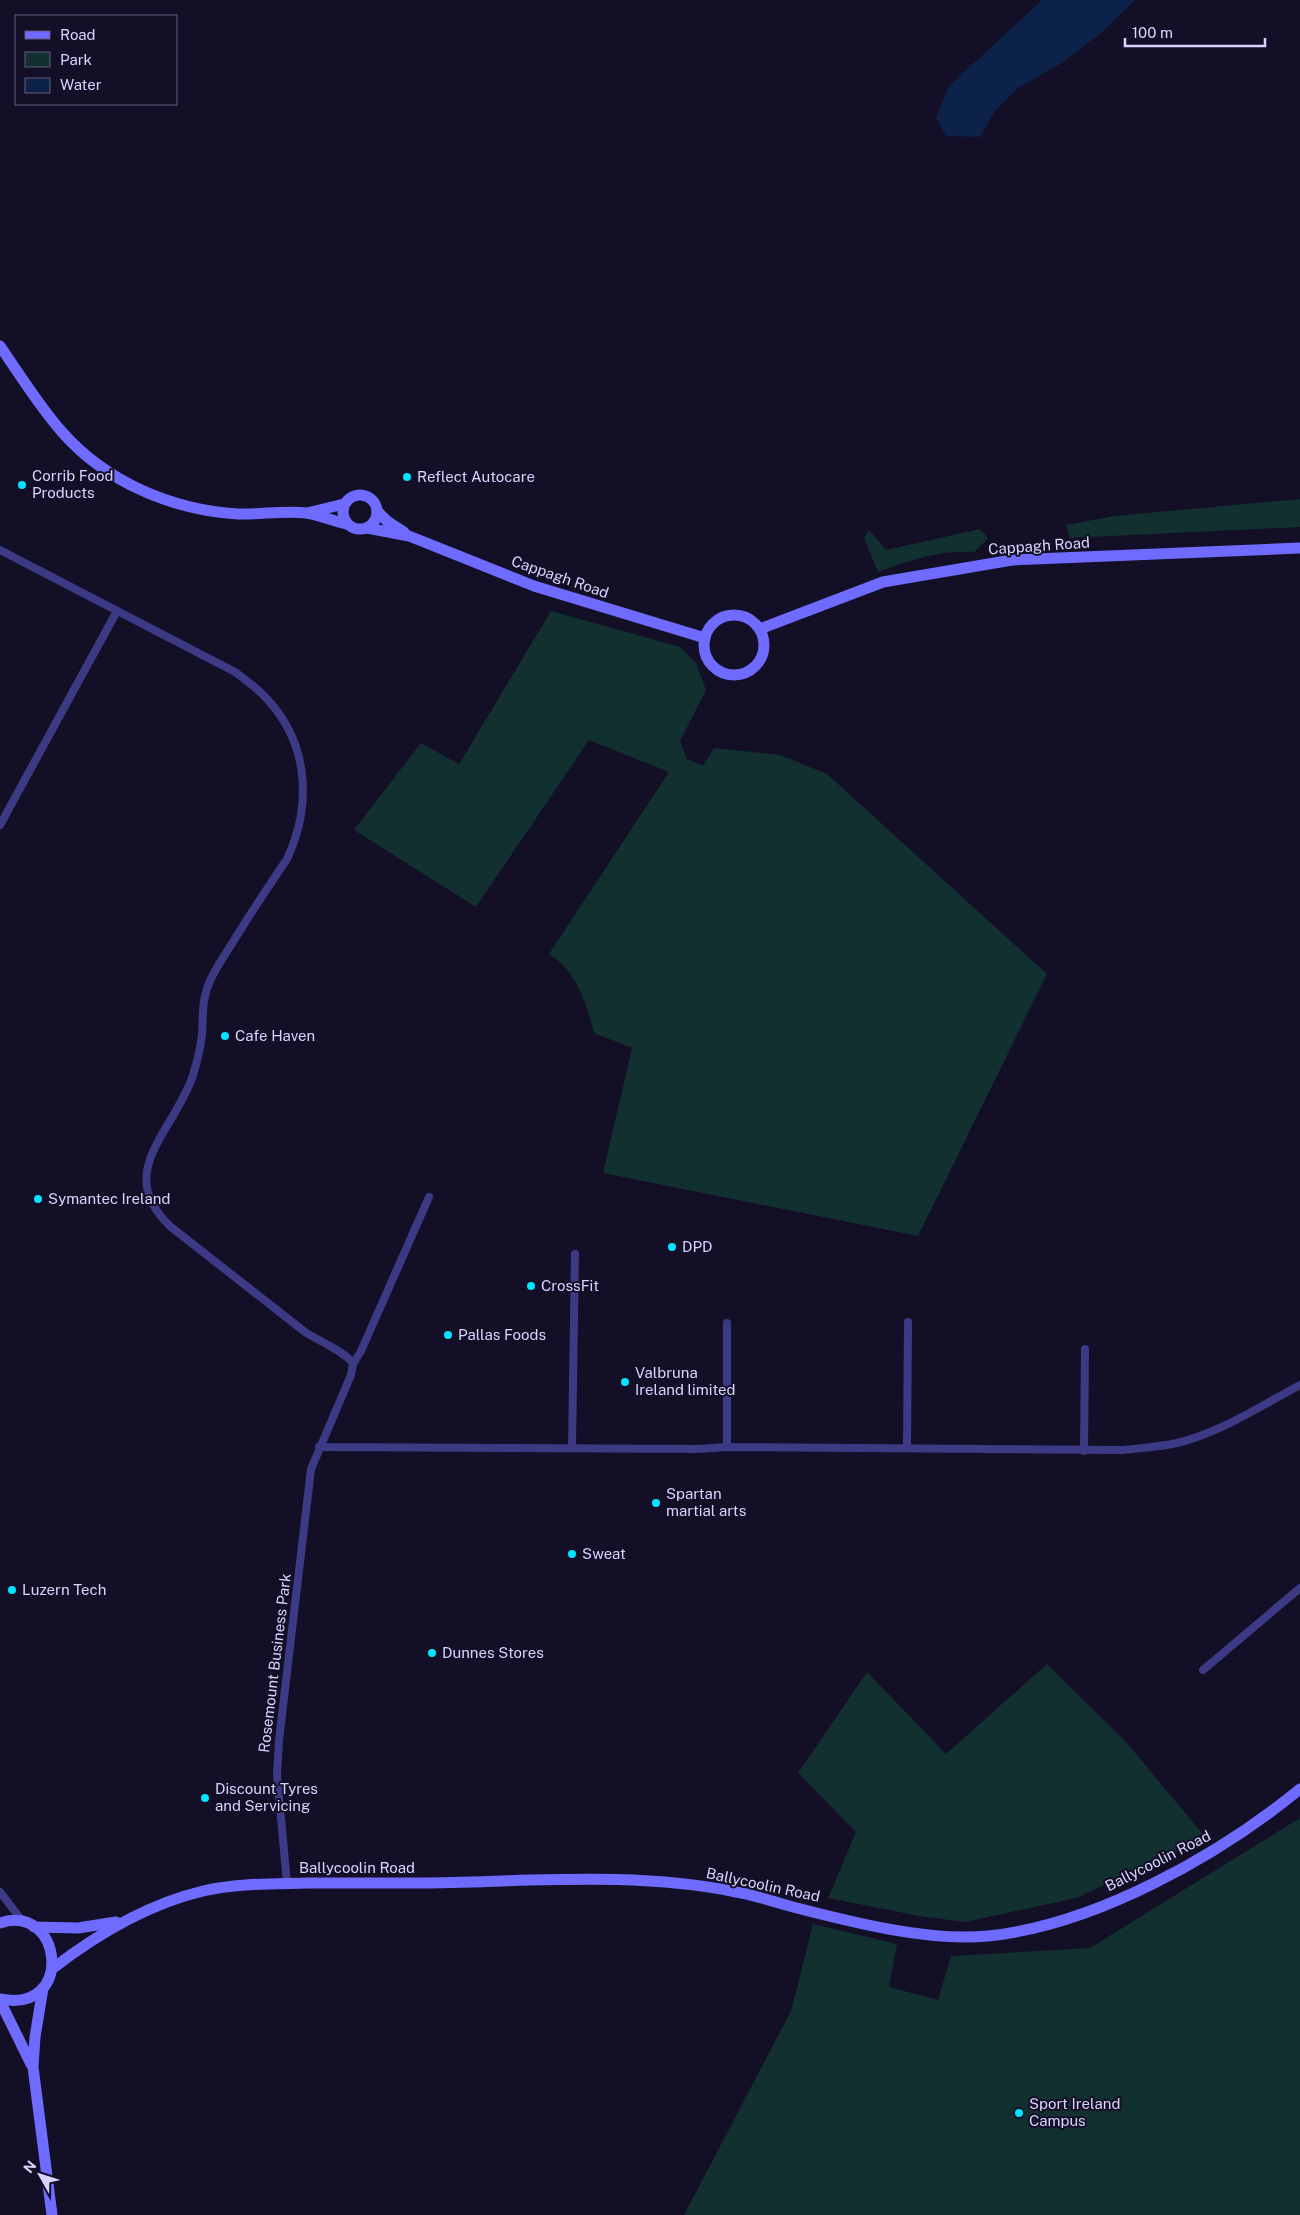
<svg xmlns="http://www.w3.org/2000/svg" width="1300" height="2215" viewBox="0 0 1300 2215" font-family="'Public Sans',sans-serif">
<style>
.green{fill:#12302f}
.water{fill:#0c2248}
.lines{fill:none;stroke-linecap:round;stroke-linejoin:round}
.street{stroke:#3d3a85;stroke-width:8}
.secondary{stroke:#6f6bff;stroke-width:11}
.poi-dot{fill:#00e5ff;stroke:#130f26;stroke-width:2}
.labels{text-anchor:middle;stroke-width:4;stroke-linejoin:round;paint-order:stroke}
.poi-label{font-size:15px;fill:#d9d4ff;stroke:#130f26;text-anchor:start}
.street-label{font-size:15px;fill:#d9d4ff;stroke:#130f26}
</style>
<rect width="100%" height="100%" fill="#130f26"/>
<g class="green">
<path d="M 1300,499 L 1300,527 L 1070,538 L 1066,525 L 1114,516 Z"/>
<path d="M 980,529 L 988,538 L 974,552 C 940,550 910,560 878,572 L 864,538 L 869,530 L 886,550 Z"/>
<path d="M 551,611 L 680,647 L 696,663 L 706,690 L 680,741 L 687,759 L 703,766 L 714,748 L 780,755 L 827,774 L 1047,974 L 918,1236 L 603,1173 L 632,1048 L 594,1033 C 587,1004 576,970 549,954 L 669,772 L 589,740 L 476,907 L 354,830 L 421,743 L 459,764 Z"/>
<path d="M 1047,1664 L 1126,1742 L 1206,1838 L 1076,1898 L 965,1922 L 919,1916 L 828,1898 L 856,1832 L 798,1773 L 867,1672 L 946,1754 Z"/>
<path d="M 1300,1818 L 1300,2215 L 684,2215 L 791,2011 L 813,1924 L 897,1944 L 889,1987 L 938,2000 L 951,1956 L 1090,1948 Z"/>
</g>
<path class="water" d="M 1042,0 L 1135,0 L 1100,34 L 1062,63 L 1018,88 L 995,111 L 980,137 L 946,136 L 936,118 L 948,87 Z"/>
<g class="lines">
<g class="street">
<path d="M 0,550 L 235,672 C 246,680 258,689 267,699 C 309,744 312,805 287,859 C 268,887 249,916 231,945 C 221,961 209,978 205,996 C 202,1008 203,1021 202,1034 C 201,1047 197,1062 193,1075 C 175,1131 112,1172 171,1227 L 305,1332 C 317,1340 348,1353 353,1364"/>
<path d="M 0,825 L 117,611"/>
<path d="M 319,1447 L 699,1449 L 727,1447 L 1123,1450 C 1141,1448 1159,1447 1177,1443 C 1221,1432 1261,1406 1300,1385"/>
<path d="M 727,1447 L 727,1323"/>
<path d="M 572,1448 L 575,1254"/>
<path d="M 907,1448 L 908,1322"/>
<path d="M 1084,1451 L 1085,1349"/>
<path d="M 1203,1670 L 1300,1588"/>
<path d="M 287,1883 L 277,1775 L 279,1740 L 311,1469 L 351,1375 L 353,1364 L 361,1351 L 429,1197"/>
<path d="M 0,1892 L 23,1922"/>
</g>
<g class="secondary">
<path d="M 0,346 C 20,375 39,406 62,432 C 106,482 172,510 238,514 C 260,515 284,510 306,513 C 320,515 333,521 347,524"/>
<circle cx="360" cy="512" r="17"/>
<path d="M 377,511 L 387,521 L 404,532"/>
<path d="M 307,513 L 344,504"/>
<path d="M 367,528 L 409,536 L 534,586 L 705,638"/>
<circle cx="734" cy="645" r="30"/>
<path d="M 760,629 L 883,582 L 1012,560 L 1300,548"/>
<path d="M 0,1923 C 62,1902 76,2014 0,1999"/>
<path d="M 34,1927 L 78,1928 L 116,1922"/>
<path d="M 52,1969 C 96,1935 148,1904 203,1891 C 237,1883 274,1884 308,1883 C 346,1883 383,1883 420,1883 C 524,1882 634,1871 736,1892 C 755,1895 774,1902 793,1907 C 851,1922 929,1942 988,1936 C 1095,1925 1218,1856 1300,1789"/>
<path d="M 43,1988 L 35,2037 L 33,2067 L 52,2215"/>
<path d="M 0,2001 L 31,2064"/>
</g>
</g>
<g class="poi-dot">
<circle cx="407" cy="477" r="5"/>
<circle cx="22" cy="485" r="5"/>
<circle cx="225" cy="1036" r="5"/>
<circle cx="38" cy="1199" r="5"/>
<circle cx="672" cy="1247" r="5"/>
<circle cx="531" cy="1286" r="5"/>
<circle cx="448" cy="1335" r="5"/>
<circle cx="625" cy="1382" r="5"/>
<circle cx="656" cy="1503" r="5"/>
<circle cx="572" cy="1554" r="5"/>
<circle cx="12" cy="1590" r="5"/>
<circle cx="432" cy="1653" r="5"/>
<circle cx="205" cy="1798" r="5"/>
<circle cx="1019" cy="2113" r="5"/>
</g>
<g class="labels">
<g class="poi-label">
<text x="32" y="481">Corrib Food<tspan x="32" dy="17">Products</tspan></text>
<text x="417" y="482">Reflect Autocare</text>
<text x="235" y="1041">Cafe Haven</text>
<text x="48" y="1204">Symantec Ireland</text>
<text x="682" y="1252">DPD</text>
<text x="541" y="1291">CrossFit</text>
<text x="458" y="1340">Pallas Foods</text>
<text x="635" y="1378">Valbruna<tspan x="635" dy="17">Ireland limited</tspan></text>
<text x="666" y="1499">Spartan<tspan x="666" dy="17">martial arts</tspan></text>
<text x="582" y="1559">Sweat</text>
<text x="22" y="1595">Luzern Tech</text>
<text x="442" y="1658">Dunnes Stores</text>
<text x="215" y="1794">Discount Tyres<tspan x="215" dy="17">and Servicing</tspan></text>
<text x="1029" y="2109">Sport Ireland<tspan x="1029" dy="17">Campus</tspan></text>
</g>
<g class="street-label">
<text transform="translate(1039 546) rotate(-4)" y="5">Cappagh Road</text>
<text transform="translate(560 577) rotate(19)" y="5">Cappagh Road</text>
<text transform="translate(275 1663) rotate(-83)" y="5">Rosemount Business Park</text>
<text transform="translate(1158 1861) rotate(-27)" y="5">Ballycoolin Road</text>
<text x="357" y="1873">Ballycoolin Road</text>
<text transform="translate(763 1885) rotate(12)" y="5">Ballycoolin Road</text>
</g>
</g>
<rect x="15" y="15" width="162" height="90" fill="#130f26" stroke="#625e7d"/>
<rect x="25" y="31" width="25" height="8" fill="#6f6bff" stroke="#625e7d"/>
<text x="60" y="40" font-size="15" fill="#d9d4ff">Road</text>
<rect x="25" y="52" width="25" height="15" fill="#12302f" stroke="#625e7d"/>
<text x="60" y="65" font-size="15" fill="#d9d4ff">Park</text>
<rect x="25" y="78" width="25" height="15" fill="#0c2248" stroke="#625e7d"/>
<text x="60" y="90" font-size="15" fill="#d9d4ff">Water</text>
<g transform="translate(40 2175) rotate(309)" stroke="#130f26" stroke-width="4" paint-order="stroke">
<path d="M0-4L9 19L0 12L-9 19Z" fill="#d9d4ff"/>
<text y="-8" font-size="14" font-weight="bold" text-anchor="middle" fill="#d9d4ff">N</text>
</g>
<path d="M1125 38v8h140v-8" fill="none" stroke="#d9d4ff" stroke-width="2.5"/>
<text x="1132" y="38" font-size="15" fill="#d9d4ff" stroke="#130f26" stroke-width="4" paint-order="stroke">100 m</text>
</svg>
